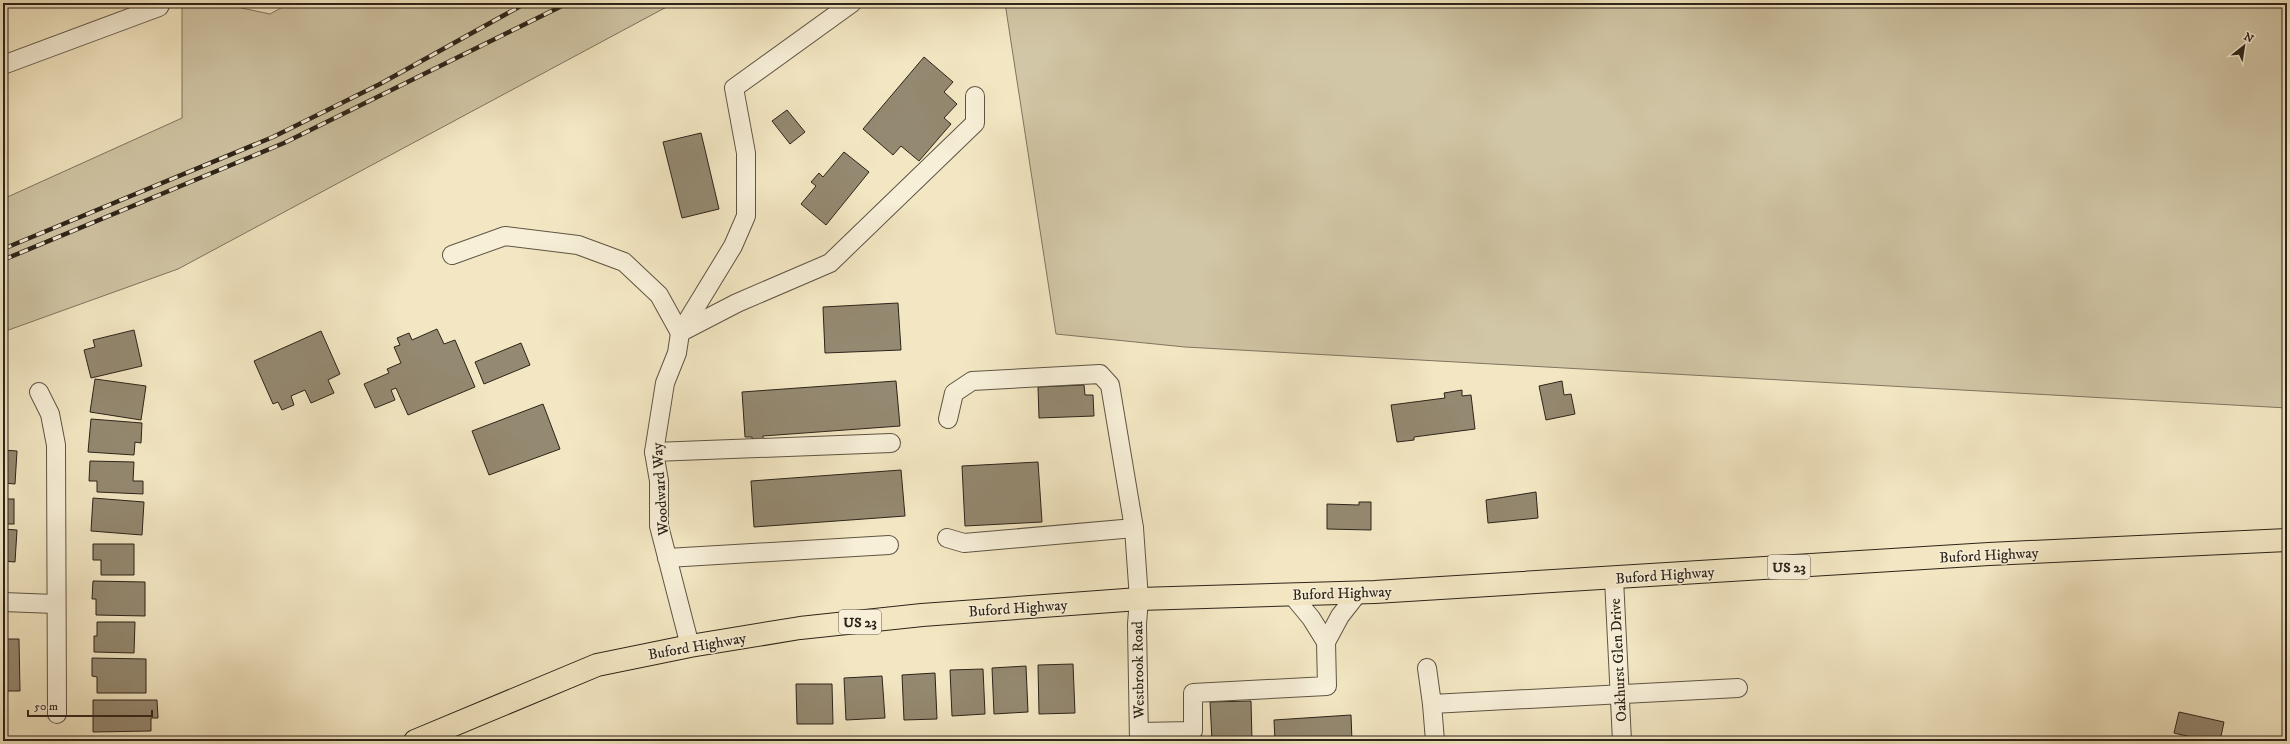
<svg xmlns="http://www.w3.org/2000/svg" width="2290" height="744" viewBox="0 0 2290 744" font-family="'IM FELL DW Pica',serif">
<style>
.green{fill:#d1c6a6;stroke:#7f7560}
.building{fill:#948971;stroke:#2d2419}
.lines{fill:none;stroke-linecap:round;stroke-linejoin:round}
.minor-casing{stroke:#5e5544;stroke-width:20}
.major-casing{stroke:#2d2419;stroke-width:24}
.minor{stroke:#f7efd8;stroke-width:18}
.major{stroke:#f3e7c3;stroke-width:22}
.rail-casing{stroke:#2d2419;stroke-width:4.5}
.rail{stroke:#f7efd8;stroke-width:3;stroke-dasharray:9;stroke-linecap:butt}
.labels{text-anchor:middle;stroke-width:3;stroke-linejoin:round;paint-order:stroke}
.shield{fill:#f7efd8;stroke:#6a6152;stroke-width:1}
.shield-label{font-size:14px;font-weight:bold;fill:#2d2419}
.street-label{font-size:15px;fill:#2d2419;stroke:#f7efd8}
</style>
<rect width="100%" height="100%" fill="#f3e7c3"/>
<filter id="stains"><feTurbulence type="fractalNoise" baseFrequency=".005" numOctaves="4"/><feColorMatrix values="0 0 0 0 .2 0 0 0 0 .09 0 0 0 0 .02 0 0 0 .5 -.17"/></filter>
<radialGradient id="worn" r=".72"><stop offset=".6" stop-color="#630" stop-opacity="0"/><stop offset="1" stop-color="#630" stop-opacity=".3"/></radialGradient>
<g class="green">
<path d="M 182,3 L 218,3 L 270,14 L 290,3 L 674,3 L 178,269 L 3,332 L 3,199 L 182,118 Z"/>
<path d="M 1005,3 L 2287,3 L 2287,408 L 1185,347 L 1056,334 Z"/>
</g>
<g class="building">
<path d="M 924,57 L 953,82 L 944,92 L 957,104 L 944,118 L 951,124 L 919,161 L 901,146 L 893,155 L 863,129 Z"/>
<path d="M 787,110 L 805,132 L 790,144 L 772,121 Z"/>
<path d="M 701,133 L 719,209 L 682,218 L 663,142 Z"/>
<path d="M 844,152 L 869,172 L 826,225 L 801,204 L 816,186 L 811,182 L 819,173 L 823,177 Z"/>
<path d="M 898,303 L 901,350 L 825,353 L 823,307 Z"/>
<path d="M 437,329 L 444,344 L 455,340 L 475,387 L 408,415 L 396,388 L 391,390 L 395,400 L 375,408 L 364,384 L 389,373 L 387,369 L 401,363 L 394,347 L 400,345 L 397,338 L 409,333 L 412,340 Z"/>
<path d="M 134,330 L 142,366 L 91,378 L 84,350 L 95,347 L 93,340 Z"/>
<path d="M 321,331 L 340,374 L 328,380 L 334,393 L 311,403 L 305,390 L 291,396 L 294,405 L 282,410 L 278,402 L 273,404 L 254,361 Z"/>
<path d="M 521,343 L 530,365 L 484,384 L 475,362 Z"/>
<path d="M 95,379 L 146,386 L 141,420 L 90,412 Z"/>
<path d="M 896,381 L 900,426 L 763,436 L 763,442 L 753,443 L 752,437 L 745,437 L 742,392 Z"/>
<path d="M 1562,381 L 1564,395 L 1571,394 L 1575,414 L 1546,420 L 1539,386 Z"/>
<path d="M 1084,385 L 1085,395 L 1093,395 L 1094,416 L 1039,418 L 1038,387 Z"/>
<path d="M 1462,390 L 1462,396 L 1471,395 L 1475,429 L 1414,437 L 1414,440 L 1397,442 L 1391,405 L 1445,398 L 1444,393 Z"/>
<path d="M 543,404 L 560,449 L 489,475 L 472,431 Z"/>
<path d="M 91,419 L 142,423 L 141,443 L 135,442 L 134,455 L 88,452 Z"/>
<path d="M 3,450 L 17,451 L 15,484 L 3,483 Z"/>
<path d="M 90,461 L 134,462 L 133,481 L 143,481 L 143,494 L 97,492 L 97,481 L 89,481 Z"/>
<path d="M 1038,462 L 1042,522 L 965,526 L 962,466 Z"/>
<path d="M 901,470 L 905,516 L 754,527 L 751,481 Z"/>
<path d="M 1536,492 L 1538,518 L 1488,523 L 1486,500 Z"/>
<path d="M 93,498 L 144,502 L 142,535 L 91,531 Z"/>
<rect x="3" y="499" width="11" height="25"/>
<path d="M 1359,502 L 1371,502 L 1371,530 L 1327,529 L 1327,504 L 1359,505 Z"/>
<path d="M 3,529 L 17,530 L 15,562 L 3,561 Z"/>
<path d="M 93,544 L 134,544 L 134,575 L 101,575 L 101,560 L 93,560 Z"/>
<path d="M 93,581 L 145,582 L 145,616 L 96,615 L 96,599 L 92,599 Z"/>
<path d="M 97,622 L 135,622 L 134,653 L 94,652 L 94,636 L 97,636 Z"/>
<path d="M 3,639 L 19,639 L 20,691 L 6,691 L 6,701 L 3,701 Z"/>
<path d="M 92,658 L 146,659 L 146,693 L 97,693 L 97,677 L 92,676 Z"/>
<path d="M 1073,664 L 1075,713 L 1039,714 L 1038,665 Z"/>
<path d="M 1026,666 L 1028,712 L 994,714 L 992,668 Z"/>
<path d="M 983,669 L 985,714 L 952,716 L 950,670 Z"/>
<path d="M 935,673 L 937,719 L 904,720 L 902,675 Z"/>
<path d="M 882,676 L 885,718 L 846,720 L 844,678 Z"/>
<path d="M 796,684 L 832,684 L 833,724 L 797,724 Z"/>
<path d="M 93,700 L 157,700 L 158,718 L 151,718 L 151,731 L 93,732 Z"/>
<path d="M 1251,701 L 1252,741 L 1212,741 L 1210,702 Z"/>
<path d="M 2179,712 L 2224,722 L 2220,741 L 2208,741 L 2174,733 Z"/>
<path d="M 1351,715 L 1352,741 L 1275,741 L 1274,720 Z"/>
</g>
<g class="lines">
<defs>
<g id="minor">
<path d="M 3,65 L 159,7 L 161,3"/>
<path d="M 452,255 L 505,236 L 578,245 L 624,262 L 659,295 L 680,333"/>
<path d="M 681,332 L 737,303 L 830,263 L 975,123 L 975,96"/>
<path d="M 39,392 L 50,414 L 56,445 L 57,714"/>
<path d="M 948,419 L 954,393 L 972,381 L 1100,374 L 1110,385 L 1134,528 L 1139,599 L 1137,624 L 1139,741"/>
<path d="M 654,452 L 891,443"/>
<path d="M 947,538 L 964,543 L 1134,528"/>
<path d="M 667,558 L 889,545"/>
<path d="M 1614,579 L 1622,741"/>
<path d="M 1292,595 L 1311,618 L 1326,642"/>
<path d="M 3,602 L 55,604"/>
<path d="M 690,646 L 659,526 L 659,481 L 654,452 L 665,383 L 677,353 L 680,333 L 733,246 L 746,216 L 746,153 L 734,88 L 852,3"/>
<path d="M 1427,668 L 1432,704 L 1738,688"/>
<path d="M 1432,704 L 1435,741"/>
<path d="M 1139,732 L 1193,731 L 1193,693 L 1327,686 L 1326,642 L 1340,616 L 1358,593"/>
</g>
<path id="major" d="M 415,741 L 597,665 L 690,646 L 800,628 L 922,615 L 1139,599 L 1375,592 L 1989,554 L 2287,540"/>
</defs>
<use href="#minor" class="minor-casing"/>
<use href="#major" class="major-casing"/>
<use href="#minor" class="minor"/>
<use href="#major" class="major"/>
<defs>
<g id="rail">
<path d="M 3,249 L 273,137 L 380,84 L 526,3"/>
<path d="M 3,260 L 284,143 L 568,3"/>
</g>
</defs>
<use href="#rail" class="rail-casing"/>
<use href="#rail" class="rail"/>
</g>
<g class="labels">
<g class="shield">
<rect x="1768" y="555" width="42" height="24" rx="3"/>
<rect x="839" y="610" width="42" height="24" rx="3"/>
</g>
<g class="shield-label">
<text x="1789" y="572">US 23</text>
<text x="860" y="627">US 23</text>
</g>
<g class="street-label">
<text transform="translate(660 489) rotate(-94)" y="5">Woodward Way</text>
<text transform="translate(1989 555) rotate(-3)" y="5">Buford Highway</text>
<text transform="translate(1665 575) rotate(-4)" y="5">Buford Highway</text>
<text transform="translate(1342 593) rotate(-2)" y="5">Buford Highway</text>
<text transform="translate(1018 608) rotate(-4)" y="5">Buford Highway</text>
<text transform="translate(697 646) rotate(-10)" y="5">Buford Highway</text>
<text transform="translate(1618 660) rotate(-93)" y="5">Oakhurst Glen Drive</text>
<text transform="translate(1138 670) rotate(-91)" y="5">Westbrook Road</text>
</g>
</g>
<rect width="2290" height="744" fill="none" stroke="#f3e7c3" stroke-width="16"/>
<rect x="4" y="4" width="2282" height="736" fill="none" stroke="#2d2419" stroke-width="2"/>
<rect x="8" y="8" width="2274" height="728" fill="none" stroke="#2d2419"/>
<g transform="translate(2244 46) rotate(30)" stroke="#f7efd8" stroke-width="3" paint-order="stroke">
<path d="M0-3L7 15L0 10L-7 15Z" fill="#2d2419"/>
<text y="-6" font-size="11" font-weight="bold" text-anchor="middle" fill="#2d2419">N</text>
</g>
<path d="M28 710v6h124v-6" fill="none" stroke="#2d2419" stroke-width="2"/>
<text x="34" y="710" font-size="12" fill="#2d2419" stroke="#f7efd8" stroke-width="3" paint-order="stroke">50 m</text>
<rect width="100%" height="100%" filter="url(#stains)"/>
<rect width="100%" height="100%" fill="url(#worn)"/>
</svg>
